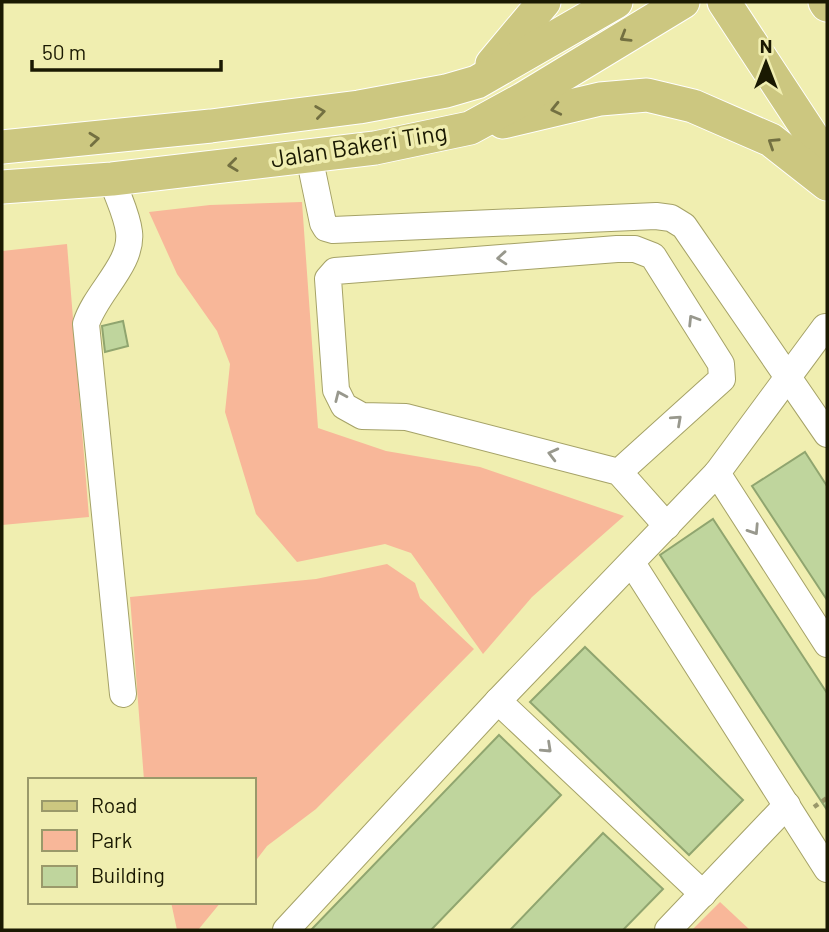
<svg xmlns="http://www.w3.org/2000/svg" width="829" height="932" viewBox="0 0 829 932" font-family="Barlow,sans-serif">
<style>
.green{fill:#f8b799}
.building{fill:#bfd59d;stroke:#90a56f;stroke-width:2}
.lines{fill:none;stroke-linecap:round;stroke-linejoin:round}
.minor-casing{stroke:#a5a267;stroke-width:28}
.major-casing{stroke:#fff;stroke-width:35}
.path{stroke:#9a986a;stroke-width:4.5;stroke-dasharray:5 5;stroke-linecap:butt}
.minor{stroke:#fff;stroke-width:26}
.major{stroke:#ccc780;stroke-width:33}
.oneway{stroke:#737041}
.oneway2{stroke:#98988d}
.labels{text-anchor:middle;stroke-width:7;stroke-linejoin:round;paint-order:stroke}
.street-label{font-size:24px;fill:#1a1902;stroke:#f0eeb0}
</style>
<rect width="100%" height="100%" fill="#f0eeb0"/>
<g class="green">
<path d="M 302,202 L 318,428 L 386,451 L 480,467 L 624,516 L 532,597 L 483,654 L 411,553 L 385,544 L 297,562 L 256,514 L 225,412 L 230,364 L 217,331 L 177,274 L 149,212 L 210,205 Z"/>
<path d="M 67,244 L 89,517 L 2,525 L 2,251 Z"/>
<path d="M 387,564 L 415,583 L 420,598 L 474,649 L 316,809 L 267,846 L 254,863 L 254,780 L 144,780 L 130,597 L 316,579 Z"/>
<path d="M 171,902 L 221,902 L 198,930 L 177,930 Z"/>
<path d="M 720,902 L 750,930 L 692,930 Z"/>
</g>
<g class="building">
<path d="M 123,321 L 128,346 L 105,352 L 102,326 Z"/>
<path d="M 805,452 L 827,486 L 827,600 L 752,486 Z"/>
<path d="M 713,519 L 827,693 L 827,810 L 660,555 Z"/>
<path d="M 585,647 L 743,800 L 689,855 L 530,702 Z"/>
<path d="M 499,735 L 561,795 L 431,930 L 311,930 Z"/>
<path d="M 603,833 L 663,889 L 623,930 L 510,930 Z"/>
</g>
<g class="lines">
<defs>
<g id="minor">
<path d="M 309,156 L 323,223 L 326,228 L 333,230 L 656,216 L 671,218 L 684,226 L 827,434"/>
<path d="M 112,179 C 117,196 127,214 129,232 C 133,264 96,292 86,324 L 123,694"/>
<path d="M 619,472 L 406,417 L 362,416 L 344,406 L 336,390 L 328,279 L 335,271 L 617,249 L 635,249 L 653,256 L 721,364 L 722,379 L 619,472 L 667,526"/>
<path d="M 717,473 L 827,644"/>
<path d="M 632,563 L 827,869"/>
<path d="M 498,701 L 703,894"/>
<path d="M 286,930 L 498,701 L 717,473 L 825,327 L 827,331"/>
<path d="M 668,930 L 787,805"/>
</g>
<g id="major">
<path d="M 724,2 L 827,159"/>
<path d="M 825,2 L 827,5"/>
<path d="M 492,64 L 544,2"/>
<path d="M 503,122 L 600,99 L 647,95 L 693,106 L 771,140 L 827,184"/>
<path d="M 2,147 L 211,126 L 359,107 L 446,91 L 477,82 L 616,2"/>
<path d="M 2,187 L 112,179 L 375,148 L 470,128 L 523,99 L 683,2"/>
</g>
</defs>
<use href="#minor" class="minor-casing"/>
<use href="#major" class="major-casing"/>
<path class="path" d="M 814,807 L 827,798"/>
<use href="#minor" class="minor"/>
<use href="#major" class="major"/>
</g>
<defs><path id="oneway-chevron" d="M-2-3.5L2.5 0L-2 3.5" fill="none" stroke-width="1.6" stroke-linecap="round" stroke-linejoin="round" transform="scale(1.75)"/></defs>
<g class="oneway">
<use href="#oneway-chevron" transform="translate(625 37) rotate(149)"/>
<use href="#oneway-chevron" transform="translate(556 109) rotate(167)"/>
<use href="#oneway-chevron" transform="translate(320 112) rotate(-8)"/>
<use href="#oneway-chevron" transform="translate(94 139) rotate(-6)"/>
<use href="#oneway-chevron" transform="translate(773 143) rotate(-147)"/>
<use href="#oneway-chevron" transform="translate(233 165) rotate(173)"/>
</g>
<g class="oneway2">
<use href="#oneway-chevron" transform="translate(502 258) rotate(176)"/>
<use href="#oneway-chevron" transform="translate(693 320) rotate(-122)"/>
<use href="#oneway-chevron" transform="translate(340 396) rotate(-114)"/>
<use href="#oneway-chevron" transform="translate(677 420) rotate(-42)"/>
<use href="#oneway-chevron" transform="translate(553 454) rotate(-166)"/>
<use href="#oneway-chevron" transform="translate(754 530) rotate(57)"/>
<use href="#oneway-chevron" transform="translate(547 748) rotate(43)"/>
</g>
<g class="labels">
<g class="street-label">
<text transform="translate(359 146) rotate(-9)" y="8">Jalan Bakeri Ting</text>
</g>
</g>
<rect width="829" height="932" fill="none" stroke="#1a1902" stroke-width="7"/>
<rect x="28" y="778" width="228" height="126" fill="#f0eeb0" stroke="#9a996a" stroke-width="2"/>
<rect x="42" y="801" width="35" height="10" fill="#ccc780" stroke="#9a996a" stroke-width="2"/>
<text x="91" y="813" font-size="21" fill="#1a1902">Road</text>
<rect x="42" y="830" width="35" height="21" fill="#f8b799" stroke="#9a996a" stroke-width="2"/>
<text x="91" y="848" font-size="21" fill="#1a1902">Park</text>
<rect x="42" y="866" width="35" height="21" fill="#bfd59d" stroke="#9a996a" stroke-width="2"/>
<text x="91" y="883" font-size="21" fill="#1a1902">Building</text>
<g transform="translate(766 63)" stroke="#f0eeb0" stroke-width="5" paint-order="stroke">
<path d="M0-5L12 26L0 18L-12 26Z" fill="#1a1902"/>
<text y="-10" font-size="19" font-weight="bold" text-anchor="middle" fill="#1a1902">N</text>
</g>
<path d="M32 60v10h189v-10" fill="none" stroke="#1a1902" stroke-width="3.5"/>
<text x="42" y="60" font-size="21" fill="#1a1902" stroke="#f0eeb0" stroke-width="5" paint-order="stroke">50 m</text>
</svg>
